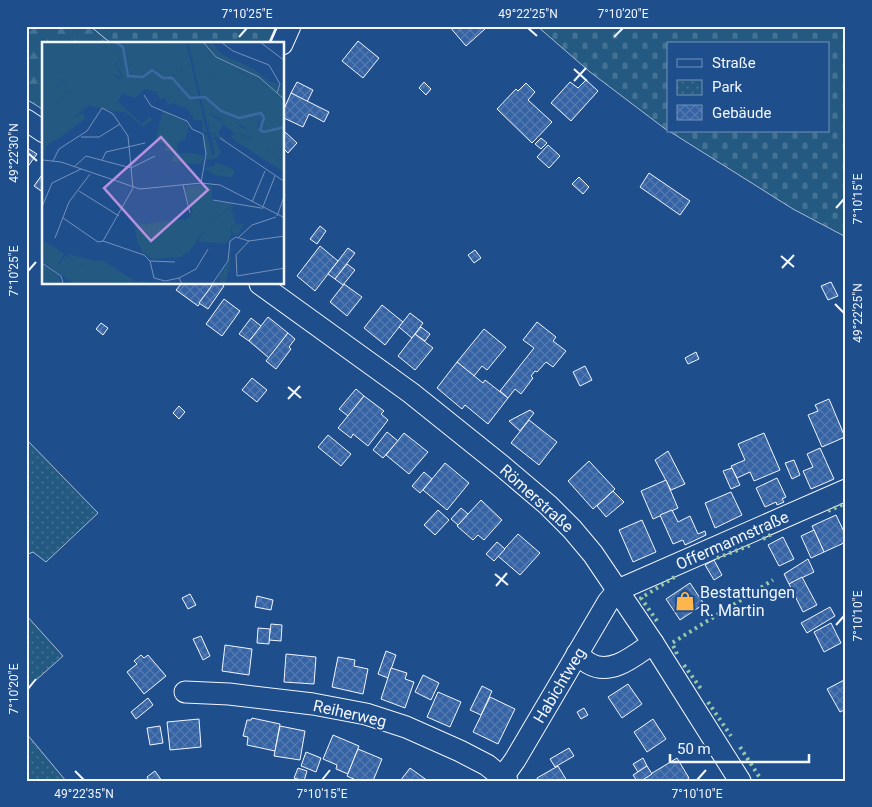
<svg xmlns="http://www.w3.org/2000/svg" width="872" height="807" viewBox="0 0 872 807" font-family="Roboto,sans-serif">
<style>
.forest{fill:url(#forest-firs);stroke:#a8bbd7}
.cemetery{fill:url(#cemetery-stones);stroke:#a8bbd7}
.park{fill:url(#park-dots);stroke:#a8bbd7}
.building{fill:url(#building-cross-hatch);stroke:#f2f6ff}
.lines{fill:none;stroke-linecap:round;stroke-linejoin:round}
.minor-casing{stroke:#f2f6ff;stroke-width:23}
.minor{stroke:#1f4e8c;stroke-width:21}
.hedge{stroke:#97c8a6;stroke-width:4;stroke-dasharray:2.5 4;stroke-linecap:butt}
.wall{stroke:#f2f6ff;stroke-width:2.5}
.ticks{fill:none;stroke:#f2f6ff;stroke-width:2}
.labels{text-anchor:middle;stroke-width:4;stroke-linejoin:round;paint-order:stroke}
.street-label{font-size:16px;fill:#f2f6ff;stroke:#1f4e8c}
.poi-label{font-size:16px;fill:#f2f6ff;stroke:#1f4e8c;text-anchor:start}
.inset-river{fill:none;stroke:#3b69a3;stroke-width:2.5}
.inset-road{fill:none;stroke:#7391ba;stroke-width:1}
.view{fill:#b691df;fill-opacity:0.15;stroke:#b691df;stroke-width:2.5}
.inset-edge{fill:none;stroke:#f2f6ff;stroke-width:2.5}
.neatline{fill:none;stroke:#f2f6ff;stroke-width:2}
.ticks-label{font-size:12px;text-anchor:middle;fill:#f2f6ff}
</style>
<defs>
<pattern id="forest-firs" width="22" height="20" patternUnits="userSpaceOnUse" patternTransform="scale(1.25)"><rect width="22" height="20" fill="#245a82"/><path d="M5 1l3.5 6h-7zM16 11l3.5 6h-7z" fill="#447295"/></pattern>
<pattern id="cemetery-stones" width="16" height="16" patternUnits="userSpaceOnUse" patternTransform="scale(1.25)"><rect width="16" height="16" fill="#245a82"/><path d="M2 7V4a2 2 0 0 1 4 0v3zM10 15v-3a2 2 0 0 1 4 0v3z" fill="#447295"/></pattern>
<pattern id="park-dots" width="8" height="8" patternUnits="userSpaceOnUse" patternTransform="scale(1.25)"><rect width="8" height="8" fill="#245a82"/><path d="M2 2h.1M6 6h.1" fill="none" stroke="#447295" stroke-width="1.8" stroke-linecap="round"/></pattern>
<pattern id="building-cross-hatch" width="8" height="8" patternUnits="userSpaceOnUse" patternTransform="scale(1.25)"><rect width="8" height="8" fill="#3563a3"/><path d="M0 0l8 8M0 8l8-8" fill="none" stroke="#537ab1"/></pattern>
</defs>
<rect width="100%" height="100%" fill="#1f4e8c"/>
<path class="forest" d="M 26,26 L 90,26 L 112,44 L 44,44 L 44,110 L 26,99 Z"/>
<g class="cemetery">
<path d="M 90,26 L 277,26 L 269,44 L 112,44 Z"/>
<path d="M 537,26 L 846,26 L 846,237 L 793,209 L 669,131 L 828,131 L 828,44 L 668,44 L 668,131 L 590,72 Z"/>
</g>
<g class="park">
<path d="M 26,439 L 98,513 L 46,562 L 33,552 L 26,555 Z"/>
<path d="M 26,615 L 63,656 L 26,689 L 26,650 L 29,648 L 26,644 Z"/>
<path d="M 26,733 L 66,781 L 26,781 Z"/>
</g>
<g class="building">
<path d="M 449,26 L 485,26 L 486,28 L 466,46 Z"/>
<path d="M 358,41 L 379,58 L 363,78 L 342,61 Z"/>
<path d="M 586,80 L 598,91 L 571,121 L 551,103 L 570,82 L 578,88 Z"/>
<path d="M 297,82 L 313,90 L 307,102 L 291,93 Z"/>
<path d="M 424,82 L 431,89 L 426,95 L 419,88 Z"/>
<path d="M 526,83 L 535,92 L 528,100 L 552,122 L 532,143 L 497,109 L 516,89 L 518,91 Z"/>
<path d="M 291,93 L 329,112 L 324,122 L 309,114 L 303,127 L 284,118 L 284,109 Z"/>
<path d="M 284,131 L 297,143 L 288,153 L 284,149 Z"/>
<path d="M 541,138 L 547,143 L 541,149 L 535,144 Z"/>
<path d="M 548,145 L 560,156 L 549,168 L 537,157 Z"/>
<path d="M 26,147 L 37,154 L 26,169 Z"/>
<path d="M 44,172 L 44,193 L 34,186 Z"/>
<path d="M 649,173 L 690,201 L 680,215 L 640,187 Z"/>
<path d="M 579,177 L 589,187 L 583,194 L 572,184 Z"/>
<path d="M 320,226 L 326,231 L 317,244 L 310,239 Z"/>
<path d="M 320,246 L 338,261 L 315,291 L 297,276 Z"/>
<path d="M 348,248 L 355,253 L 335,279 L 328,274 Z"/>
<path d="M 475,250 L 481,258 L 474,263 L 468,255 Z"/>
<path d="M 347,264 L 355,270 L 343,285 L 335,279 Z"/>
<path d="M 831,282 L 838,296 L 828,300 L 821,286 Z"/>
<path d="M 181,284 L 213,284 L 198,306 L 176,290 Z"/>
<path d="M 213,284 L 222,284 L 224,286 L 208,309 L 199,303 Z"/>
<path d="M 344,284 L 362,297 L 347,316 L 330,302 Z"/>
<path d="M 224,299 L 240,311 L 222,336 L 206,324 Z"/>
<path d="M 382,305 L 403,322 L 385,345 L 364,328 Z"/>
<path d="M 410,313 L 423,323 L 412,338 L 399,327 Z"/>
<path d="M 268,317 L 288,333 L 269,358 L 249,341 Z"/>
<path d="M 251,318 L 261,326 L 249,341 L 239,334 Z"/>
<path d="M 537,322 L 556,337 L 553,341 L 566,351 L 553,367 L 546,362 L 537,372 L 535,371 L 531,376 L 533,378 L 521,394 L 515,389 L 508,398 L 500,391 L 534,348 L 523,340 Z"/>
<path d="M 101,323 L 108,328 L 103,335 L 96,329 Z"/>
<path d="M 421,327 L 430,334 L 425,341 L 415,334 Z"/>
<path d="M 484,329 L 506,347 L 487,370 L 482,366 L 474,376 L 457,362 Z"/>
<path d="M 288,333 L 295,339 L 289,347 L 291,349 L 276,369 L 266,361 Z"/>
<path d="M 415,334 L 433,348 L 415,370 L 398,356 Z"/>
<path d="M 696,352 L 699,359 L 688,364 L 685,358 Z"/>
<path d="M 457,362 L 483,383 L 485,380 L 508,398 L 488,424 L 465,405 L 462,409 L 437,388 Z"/>
<path d="M 585,366 L 592,380 L 580,386 L 573,372 Z"/>
<path d="M 252,378 L 267,390 L 257,402 L 242,390 Z"/>
<path d="M 356,389 L 364,396 L 348,416 L 339,409 Z"/>
<path d="M 364,396 L 384,411 L 381,414 L 388,420 L 368,446 L 353,434 L 351,438 L 338,428 Z"/>
<path d="M 829,399 L 845,437 L 822,447 L 808,415 L 818,411 L 815,405 Z"/>
<path d="M 179,406 L 185,412 L 179,419 L 173,413 Z"/>
<path d="M 530,410 L 534,413 L 520,431 L 509,421 Z"/>
<path d="M 529,420 L 557,442 L 539,465 L 511,443 Z"/>
<path d="M 387,432 L 398,441 L 383,458 L 373,450 Z"/>
<path d="M 404,433 L 428,452 L 409,474 L 386,455 Z"/>
<path d="M 764,433 L 780,470 L 754,481 L 750,472 L 737,478 L 731,466 L 745,460 L 738,444 Z"/>
<path d="M 328,435 L 351,454 L 341,466 L 318,447 Z"/>
<path d="M 820,448 L 834,479 L 811,489 L 803,471 L 813,467 L 807,454 Z"/>
<path d="M 668,451 L 685,484 L 671,490 L 655,460 Z"/>
<path d="M 794,460 L 800,475 L 792,479 L 785,463 Z"/>
<path d="M 589,461 L 615,489 L 593,509 L 568,481 Z"/>
<path d="M 445,463 L 469,483 L 447,510 L 423,490 Z"/>
<path d="M 732,468 L 740,485 L 731,489 L 723,471 Z"/>
<path d="M 424,472 L 432,479 L 420,493 L 412,486 Z"/>
<path d="M 777,478 L 786,497 L 782,499 L 784,502 L 777,505 L 776,502 L 765,507 L 756,488 Z"/>
<path d="M 666,480 L 678,508 L 653,519 L 641,491 Z"/>
<path d="M 613,491 L 624,502 L 606,517 L 597,506 Z"/>
<path d="M 731,492 L 742,515 L 715,528 L 705,503 Z"/>
<path d="M 481,500 L 502,520 L 484,540 L 478,535 L 473,540 L 457,526 Z"/>
<path d="M 461,508 L 468,514 L 458,525 L 451,519 Z"/>
<path d="M 438,510 L 449,520 L 435,535 L 424,525 Z"/>
<path d="M 672,510 L 678,522 L 690,516 L 698,534 L 705,531 L 706,535 L 685,545 L 683,540 L 673,544 L 660,515 Z"/>
<path d="M 836,515 L 846,536 L 846,542 L 824,552 L 812,526 Z"/>
<path d="M 642,520 L 656,552 L 633,562 L 619,530 Z"/>
<path d="M 814,530 L 824,552 L 811,558 L 801,536 Z"/>
<path d="M 518,534 L 540,553 L 520,575 L 498,556 Z"/>
<path d="M 783,537 L 794,559 L 779,566 L 768,545 Z"/>
<path d="M 497,542 L 505,549 L 494,561 L 486,554 Z"/>
<path d="M 808,559 L 814,572 L 789,584 L 784,574 Z"/>
<path d="M 714,560 L 722,575 L 714,580 L 705,565 Z"/>
<path d="M 802,577 L 817,605 L 803,612 L 789,584 Z"/>
<path d="M 690,583 L 704,604 L 680,620 L 666,599 Z"/>
<path d="M 190,594 L 196,605 L 188,609 L 182,598 Z"/>
<path d="M 257,596 L 273,600 L 271,610 L 255,607 Z"/>
<path d="M 830,607 L 835,616 L 807,633 L 801,623 Z"/>
<path d="M 831,623 L 841,643 L 824,652 L 814,632 Z"/>
<path d="M 271,624 L 282,625 L 281,641 L 269,640 Z"/>
<path d="M 258,628 L 270,629 L 269,644 L 257,643 Z"/>
<path d="M 201,636 L 210,656 L 203,660 L 193,639 Z"/>
<path d="M 225,645 L 252,649 L 249,675 L 222,671 Z"/>
<path d="M 386,651 L 396,655 L 388,678 L 378,674 Z"/>
<path d="M 286,654 L 316,657 L 314,684 L 284,682 Z"/>
<path d="M 141,655 L 144,658 L 148,655 L 166,676 L 144,694 L 127,672 L 137,664 L 134,661 Z"/>
<path d="M 338,657 L 355,660 L 354,666 L 368,669 L 363,694 L 332,687 Z"/>
<path d="M 391,668 L 407,673 L 405,679 L 414,682 L 405,708 L 381,699 Z"/>
<path d="M 423,675 L 439,683 L 431,700 L 415,692 Z"/>
<path d="M 846,679 L 846,709 L 840,712 L 827,689 Z"/>
<path d="M 628,684 L 642,704 L 622,718 L 608,697 Z"/>
<path d="M 482,686 L 492,691 L 481,715 L 470,710 Z"/>
<path d="M 438,692 L 461,702 L 450,727 L 427,717 Z"/>
<path d="M 490,697 L 515,709 L 498,744 L 473,732 Z"/>
<path d="M 148,698 L 153,705 L 136,719 L 131,712 Z"/>
<path d="M 584,708 L 588,715 L 581,719 L 577,712 Z"/>
<path d="M 252,718 L 280,724 L 275,751 L 247,745 L 248,737 L 243,736 L 247,720 L 251,720 Z"/>
<path d="M 199,719 L 201,747 L 170,750 L 167,722 Z"/>
<path d="M 653,719 L 666,739 L 647,752 L 634,732 Z"/>
<path d="M 160,726 L 163,743 L 150,745 L 147,728 Z"/>
<path d="M 280,726 L 305,731 L 300,760 L 274,756 Z"/>
<path d="M 333,735 L 359,746 L 348,774 L 336,769 L 337,765 L 323,759 Z"/>
<path d="M 569,748 L 574,756 L 555,767 L 550,759 Z"/>
<path d="M 358,749 L 382,759 L 373,781 L 358,781 L 347,776 Z"/>
<path d="M 306,752 L 321,758 L 316,772 L 301,766 Z"/>
<path d="M 643,758 L 647,766 L 638,772 L 633,764 Z"/>
<path d="M 677,758 L 689,778 L 685,781 L 646,781 L 644,778 Z"/>
<path d="M 558,766 L 567,781 L 538,781 L 537,778 Z"/>
<path d="M 647,766 L 652,774 L 641,781 L 637,781 L 633,775 Z"/>
<path d="M 298,768 L 307,771 L 304,781 L 294,778 Z"/>
<path d="M 410,768 L 428,781 L 400,781 Z"/>
<path d="M 155,771 L 162,781 L 149,781 L 147,777 Z"/>
</g>
<g class="lines">
<defs>
<g id="minor">
<path d="M 282,44 L 290,26"/>
<path d="M 26,120 L 44,132"/>
<path d="M 260,284 L 411,393 L 502,466 L 548,505 L 572,529 L 593,554 L 653,643 L 740,781"/>
<path d="M 577,654 C 581,657 585,661 590,664 C 612,676 635,655 653,643"/>
<path d="M 185,692 L 229,694 L 313,704 L 366,714 L 406,727 L 460,751 L 487,765 L 507,781"/>
<path d="M 500,781 L 515,760 L 608,602 L 618,590 L 846,490"/>
</g>
</defs>
<use href="#minor" class="minor-casing"/>
<use href="#minor" class="minor"/>
<g class="hedge">
<path d="M 828,511 L 846,503"/>
<path d="M 763,539 L 772,534"/>
<path d="M 717,558 L 751,545"/>
<path d="M 657,621 L 641,598 L 676,576"/>
<path d="M 677,654 L 672,643 L 773,580"/>
<path d="M 684,665 L 701,689"/>
<path d="M 708,702 L 731,736"/>
<path d="M 740,747 L 762,781"/>
</g>
<path class="wall" d="M 269,44 L 277,26"/>
</g>
<path class="ticks" d="M 528,28 L 537,36M 239,37 L 247,28M 614,37 L 623,28M 574,69 L 587,81M 574,81 L 586,68M 28,153 L 37,161M 836,208 L 844,199M 781,256 L 794,267M 782,268 L 794,255M 28,271 L 36,262M 835,304 L 844,313M 288,387 L 301,398M 288,399 L 300,386M 495,574 L 508,585M 496,586 L 507,573M 836,625 L 844,616M 28,689 L 36,679M 75,771 L 84,780M 322,780 L 330,770M 697,780 L 706,770"/>
<defs>
<symbol id="shop-bare" viewBox="-9 -9 18 18"><path d="M-5-2.5h2.3a2.7 3.5 0 0 1 5.4 0H5L5.5 6h-11ZM-1.5-2.5h3a1.5 2.3 0 0 0-3 0Z" fill="#ffb74d" stroke="#1f4e8c" stroke-width="2.5" paint-order="stroke"/></symbol>
</defs>
<g fill-rule="evenodd">
<use href="#shop-bare" x="671" y="587" width="28" height="28"/>
</g>
<g class="labels">
<g class="street-label">
<text transform="translate(537 498) rotate(42)" y="6">Römerstraße</text>
<text transform="translate(732 540) rotate(-24)" y="6">Offermannstraße</text>
<text transform="translate(559 685) rotate(-59)" y="6">Habichtweg</text>
<text transform="translate(350 713) rotate(13)" y="6">Reiherweg</text>
</g>
<g class="poi-label">
<text x="700" y="598">Bestattungen<tspan x="700" dy="18">R. Martin</tspan></text>
</g>
</g>
<g transform="translate(42 42)">
<rect width="242" height="242" fill="#1f4e8c"/>
<path d="M 53,0 L 65,0 L 78,11 L 79,16 L 74,20 L 80,37 L 67,29 L 56,13 ZM 81,0 L 98,0 L 128,12 L 139,24 L 138,33 L 121,32 L 112,27 L 97,33 L 88,32 ZM 156,0 L 164,0 L 168,6 L 227,40 L 233,40 L 242,48 L 242,67 L 235,69 L 239,59 L 224,44 L 192,26 L 175,32 L 165,31 L 163,14 ZM 16,37 L 48,61 L 44,55 L 48,49 L 69,69 L 46,63 L 24,48 L 17,60 L 0,67 L 0,49 L 4,52 ZM 40,71 L 44,76 L 33,85 L 14,98 L 8,94 L 21,82 ZM 166,71 L 182,81 L 176,91 L 185,100 L 167,90 ZM 216,74 L 216,86 L 243,88 L 242,114 L 234,104 L 195,81 L 197,78 ZM 23,214 L 39,222 L 38,228 L 30,232 L 17,223 ZM 0,222 L 16,233 L 19,242 L 0,242 Z" fill="#245a82"/>
<path d="M 0,0 L 53,0 L 59,18 L 76,37 L 81,35 L 74,20 L 78,18 L 78,11 L 65,0 L 81,0 L 88,32 L 97,33 L 106,26 L 134,34 L 140,28 L 133,17 L 98,0 L 144,0 L 165,91 L 161,90 L 160,78 L 152,78 L 146,67 L 131,61 L 126,63 L 123,56 L 118,57 L 114,50 L 102,47 L 93,56 L 80,51 L 76,60 L 100,82 L 107,75 L 111,77 L 102,85 L 83,70 L 69,69 L 48,50 L 45,55 L 49,62 L 34,53 L 18,37 L 15,38 L 15,46 L 4,52 L 0,49 ZM 146,0 L 156,0 L 163,14 L 165,31 L 175,32 L 191,26 L 224,44 L 240,59 L 235,68 L 242,67 L 242,88 L 219,90 L 216,74 L 195,80 L 198,85 L 211,89 L 234,104 L 242,114 L 242,120 L 224,107 L 218,108 L 210,95 L 192,91 L 182,83 L 179,77 L 168,71 L 166,85 ZM 164,0 L 170,0 L 179,12 L 212,27 L 229,41 L 178,15 ZM 168,91 L 177,96 L 172,95 L 179,110 L 175,116 L 165,118 L 162,93 L 165,92 L 170,113 L 173,112 ZM 174,120 L 190,127 L 193,129 L 190,135 L 172,133 L 162,126 L 172,124 ZM 158,143 L 170,144 L 170,151 L 144,153 L 143,145 ZM 193,161 L 190,168 L 194,183 L 202,181 L 196,192 L 192,193 L 189,186 L 189,194 L 184,201 L 156,200 L 164,186 ZM 0,197 L 22,212 L 16,222 L 30,232 L 40,224 L 26,214 L 28,212 L 52,219 L 60,218 L 94,240 L 102,239 L 106,242 L 32,242 L 0,219 ZM 190,199 L 189,216 L 186,231 L 183,242 L 180,242 L 176,236 L 188,218 Z" fill="#245a82"/>
<path d="M 170,151 L 170,159 L 191,162 L 164,186 L 148,209 L 138,215 L 110,217 L 101,211 L 95,198 L 92,183 L 145,177 L 151,170 L 144,153 Z" fill="#245a82"/>
<path d="M 24,48 L 48,63 L 8,93 L 14,98 L 4,104 L 0,124 L 0,67 L 17,60 ZM 121,69 L 144,79 L 147,85 L 143,97 L 136,101 L 135,110 L 123,109 L 124,102 L 113,100 ZM 192,91 L 215,98 L 218,108 L 224,107 L 242,120 L 242,130 L 189,96 ZM 132,111 L 149,111 L 162,114 L 159,122 L 130,120 Z" fill="#245a82"/>
<path class="inset-river" d="M 73,0 L 81,5 L 86,34 L 101,35 L 110,28 L 121,36 L 130,36 L 148,56 L 163,55 L 179,69 L 197,76 L 219,71 L 222,76 L 218,88 L 222,90 L 243,85"/>
<path class="inset-road" d="M 161,0 L 174,15 L 217,35 L 243,58M 179,0 L 191,9 L 227,23 L 238,42 L 235,51M 218,0 L 243,19M 102,53 L 109,64 L 145,79 L 150,87 L 161,92 L 164,112 L 159,141M 39,95 L 57,95 L 78,82M 178,96 L 243,140M 1,118 L 19,120 L 98,147 L 159,141 L 178,143 L 243,176M 60,118 L 64,110 L 103,101M 11,119 L 17,107 L 45,89 L 60,66 L 62,67 L 71,72 L 86,94 L 91,146M 32,125 L 44,114 L 89,126 L 113,114M 141,143 L 148,171M 37,149 L 77,174M 171,158 L 219,166M 210,160 L 223,129M 0,165 L 10,141 L 39,127M 220,167 L 233,134M 235,174 L 243,152M 21,176 L 56,200 L 61,199M 197,195 L 210,183 L 234,175M 13,196 L 27,160 L 48,132M 61,199 L 91,146M 61,199 L 102,213 L 108,219M 207,199 L 243,194M 108,219 L 112,236 L 123,239 L 137,236 L 140,242M 108,219 L 133,220M 0,221 L 19,234 L 21,241M 195,234 L 243,226M 195,234 L 194,213 L 207,199M 137,236 L 154,227 L 166,207M 0,242 L 27,242M 170,242 L 186,219 L 188,199 L 194,195 L 207,199"/>
<path class="view" d="M 119,95 L 166,148 L 109,199 L 62,146 Z"/>
<rect width="242" height="242" class="inset-edge"/>
</g>
<rect width="872" height="807" fill="none" stroke="#1f4e8c" stroke-width="55"/>
<rect x="667" y="42" width="162" height="90" fill="#1f4e8c" stroke="#7391ba"/>
<rect x="677" y="59" width="25" height="8" fill="#1f4e8c" stroke="#7391ba"/>
<text x="712" y="68" font-size="15" fill="#f2f6ff">Straße</text>
<rect x="677" y="80" width="25" height="15" fill="url(#park-dots)" stroke="#7391ba"/>
<text x="712" y="92" font-size="15" fill="#f2f6ff">Park</text>
<rect x="677" y="105" width="25" height="15" fill="url(#building-cross-hatch)" stroke="#7391ba"/>
<text x="712" y="118" font-size="15" fill="#f2f6ff">Gebäude</text>
<path d="M670 754v8h139v-8" fill="none" stroke="#f2f6ff" stroke-width="2.5"/>
<text x="677" y="754" font-size="15" fill="#f2f6ff" stroke="#1f4e8c" stroke-width="4" paint-order="stroke">50 m</text>
<rect x="28" y="28" width="816" height="752" class="neatline"/>
<g class="ticks-label">
<text x="247" y="18">7°10'25"E</text>
<text x="528" y="18">49°22'25"N</text>
<text x="623" y="18">7°10'20"E</text>
<text transform="translate(14 153) rotate(-90)" y="4">49°22'30"N</text>
<text transform="translate(858 199) rotate(-90)" y="4">7°10'15"E</text>
<text transform="translate(14 271) rotate(-90)" y="4">7°10'25"E</text>
<text transform="translate(858 313) rotate(-90)" y="4">49°22'25"N</text>
<text transform="translate(858 616) rotate(-90)" y="4">7°10'10"E</text>
<text transform="translate(14 689) rotate(-90)" y="4">7°10'20"E</text>
<text x="84" y="798">49°22'35"N</text>
<text x="322" y="798">7°10'15"E</text>
<text x="697" y="798">7°10'10"E</text>
</g>
</svg>
